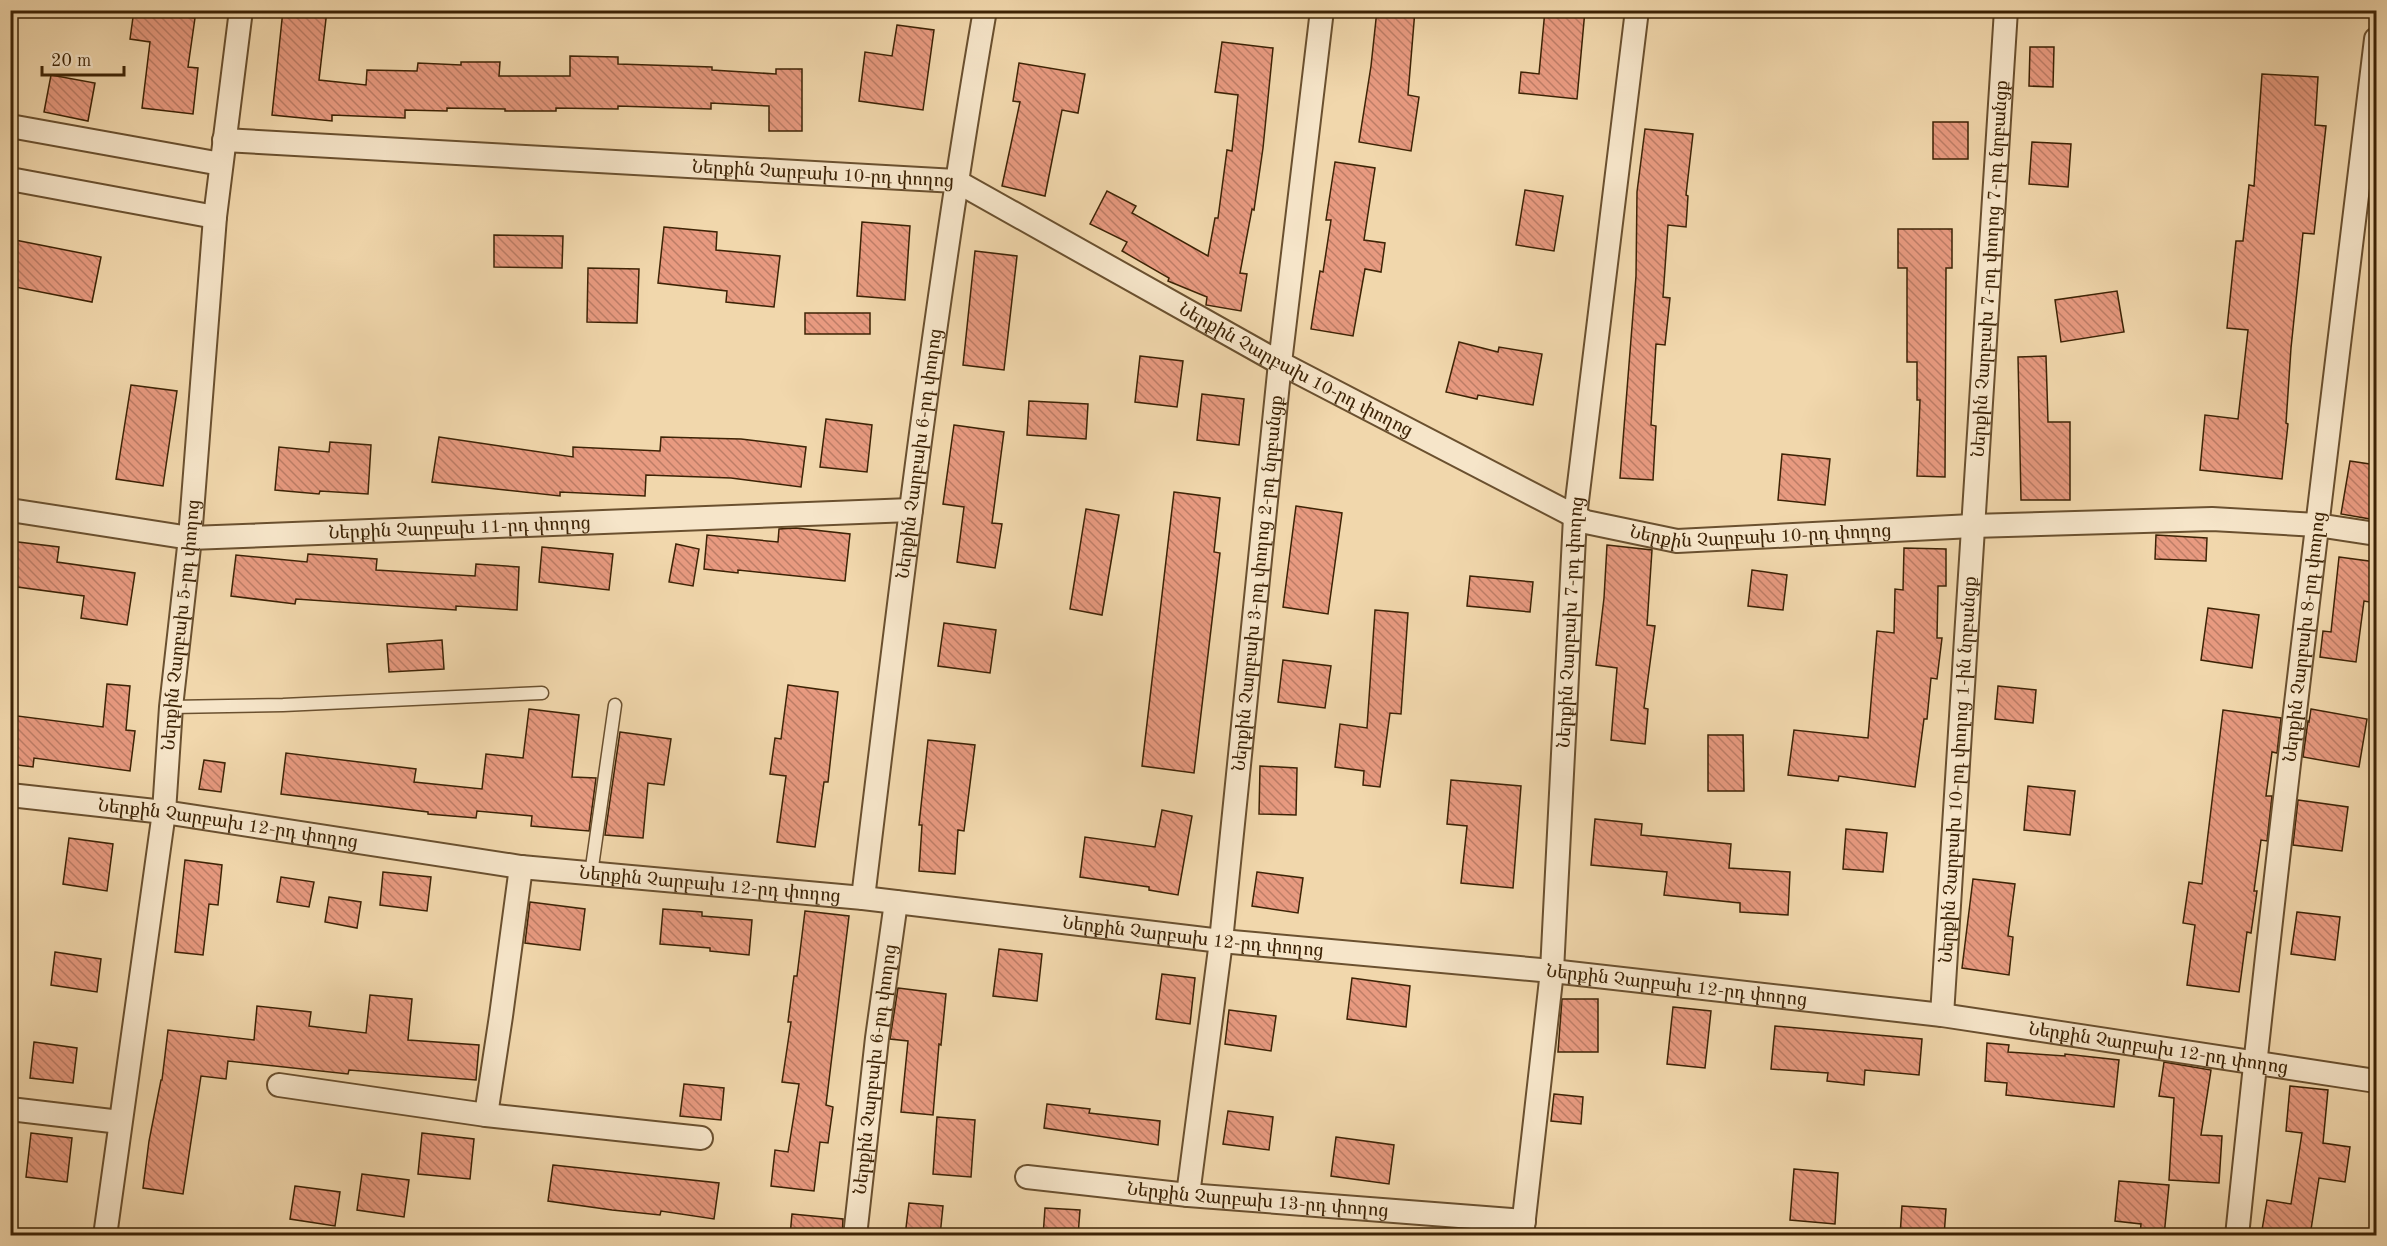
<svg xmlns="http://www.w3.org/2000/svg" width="2387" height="1246" viewBox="0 0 2387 1246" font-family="'Old Standard TT','Noto Serif Armenian',serif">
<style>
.building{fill:url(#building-back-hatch);stroke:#3d2305;stroke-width:1.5}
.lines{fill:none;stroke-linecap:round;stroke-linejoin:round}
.service-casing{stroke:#6a502f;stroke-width:15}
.minor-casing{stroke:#6a502f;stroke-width:26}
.service{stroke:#f6e5c9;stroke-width:12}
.minor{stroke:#f6e5c9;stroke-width:22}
.labels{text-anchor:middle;stroke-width:6;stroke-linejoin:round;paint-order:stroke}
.street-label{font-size:18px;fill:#3d2305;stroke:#f6e5c9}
</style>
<defs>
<pattern id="building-back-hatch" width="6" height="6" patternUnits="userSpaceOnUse" patternTransform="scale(1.5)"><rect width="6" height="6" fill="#e89a80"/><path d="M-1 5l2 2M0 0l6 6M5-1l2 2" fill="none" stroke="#bd7d67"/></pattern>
</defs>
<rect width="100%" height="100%" fill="#f1d7ac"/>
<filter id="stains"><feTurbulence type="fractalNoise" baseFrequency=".00333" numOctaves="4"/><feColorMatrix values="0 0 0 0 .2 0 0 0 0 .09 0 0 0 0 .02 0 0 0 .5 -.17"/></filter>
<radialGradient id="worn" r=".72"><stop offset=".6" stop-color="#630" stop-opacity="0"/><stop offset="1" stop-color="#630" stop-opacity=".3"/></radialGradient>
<g class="building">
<path d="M 134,10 L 195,18 L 188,67 L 198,68 L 193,114 L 142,108 L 150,42 L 130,39 Z"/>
<path d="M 283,10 L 327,10 L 319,80 L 366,85 L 367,70 L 417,71 L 418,63 L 461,65 L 461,62 L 500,62 L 499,76 L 570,76 L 570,56 L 618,57 L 618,64 L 712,67 L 712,70 L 776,74 L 776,69 L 802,69 L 802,131 L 769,131 L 769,106 L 711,103 L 711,109 L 618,106 L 618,109 L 556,108 L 556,111 L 505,111 L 505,109 L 447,108 L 447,111 L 405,110 L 405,118 L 332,115 L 332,121 L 272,115 Z"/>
<path d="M 1377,10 L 1415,10 L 1408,95 L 1419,97 L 1411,151 L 1359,142 L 1371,66 Z"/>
<path d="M 1545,10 L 1585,10 L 1577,99 L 1519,93 L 1521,72 L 1539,74 Z"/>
<path d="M 897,25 L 934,30 L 923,110 L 859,101 L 865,52 L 892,56 Z"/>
<path d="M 1222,42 L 1273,48 L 1263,148 L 1254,210 L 1252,209 L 1240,273 L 1247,274 L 1241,311 L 1206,305 L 1207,297 L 1168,281 L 1169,278 L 1122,251 L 1127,242 L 1090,224 L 1107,191 L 1136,206 L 1132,213 L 1208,256 L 1215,218 L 1218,218 L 1227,150 L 1232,151 L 1238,95 L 1215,92 Z"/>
<path d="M 2030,47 L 2054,47 L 2053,87 L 2029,86 Z"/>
<path d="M 1019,63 L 1085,74 L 1078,113 L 1062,110 L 1045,196 L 1002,186 L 1020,102 L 1013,101 Z"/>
<path d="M 2262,74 L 2318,77 L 2315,125 L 2326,126 L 2314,234 L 2303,233 L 2291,348 L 2286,423 L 2288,424 L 2282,479 L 2200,470 L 2205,415 L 2238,419 L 2248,330 L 2227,328 L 2236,241 L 2243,241 L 2249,185 L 2254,186 Z"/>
<path d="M 51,75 L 95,83 L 88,121 L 44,112 Z"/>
<rect x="1933" y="122" width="35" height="37"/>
<path d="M 1645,129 L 1693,134 L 1686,195 L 1688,196 L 1686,227 L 1668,225 L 1663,297 L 1670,298 L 1665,345 L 1656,344 L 1651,425 L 1656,426 L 1653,480 L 1620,478 L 1636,276 L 1637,192 Z"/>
<path d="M 2032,142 L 2071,144 L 2068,187 L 2029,184 Z"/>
<path d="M 1335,162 L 1375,168 L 1364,240 L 1385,243 L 1381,272 L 1365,269 L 1353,336 L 1311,329 L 1320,271 L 1323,272 L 1331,220 L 1326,220 Z"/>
<path d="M 1525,190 L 1563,196 L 1554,251 L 1516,245 Z"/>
<path d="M 862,222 L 910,226 L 905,300 L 857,296 Z"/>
<path d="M 664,227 L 717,232 L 716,250 L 780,256 L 774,307 L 726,302 L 727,291 L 658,283 Z"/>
<path d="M 1898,229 L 1952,229 L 1952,268 L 1946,268 L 1945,477 L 1917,476 L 1920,400 L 1917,400 L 1917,362 L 1907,362 L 1907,268 L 1898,268 Z"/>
<path d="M 494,235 L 563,236 L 562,268 L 494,267 Z"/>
<path d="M 10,239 L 101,257 L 92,302 L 10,286 Z"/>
<path d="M 975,251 L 1017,256 L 1004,370 L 963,365 Z"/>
<path d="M 588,268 L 639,269 L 637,323 L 587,322 Z"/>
<path d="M 2117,291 L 2124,332 L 2061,342 L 2055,300 Z"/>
<rect x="805" y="313" width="65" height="21"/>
<path d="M 1459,342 L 1498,352 L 1499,347 L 1542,354 L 1533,405 L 1478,395 L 1477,399 L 1446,392 Z"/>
<path d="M 1140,356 L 1183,361 L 1177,407 L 1135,402 Z"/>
<path d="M 2046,356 L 2048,422 L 2070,422 L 2070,500 L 2021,500 L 2018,357 Z"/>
<path d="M 131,385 L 177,391 L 163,486 L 116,479 Z"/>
<path d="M 1202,394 L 1244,399 L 1239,445 L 1197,440 Z"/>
<path d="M 1029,401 L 1088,404 L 1086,439 L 1027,435 Z"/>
<path d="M 826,419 L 872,425 L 867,472 L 820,467 Z"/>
<path d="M 954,425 L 1004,432 L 992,523 L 1002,524 L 995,568 L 957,562 L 964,507 L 943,504 Z"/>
<path d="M 439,437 L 573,457 L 573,447 L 660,451 L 661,437 L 741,439 L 806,447 L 801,487 L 731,478 L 646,475 L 645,496 L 560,492 L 560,496 L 432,482 Z"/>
<path d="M 330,442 L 371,445 L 368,494 L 320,491 L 319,494 L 275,490 L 279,447 L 329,452 Z"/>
<path d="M 1782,454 L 1830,459 L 1825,505 L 1778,500 Z"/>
<path d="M 2350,461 L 2376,465 L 2376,520 L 2341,514 Z"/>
<path d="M 1174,492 L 1220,498 L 1214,552 L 1220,553 L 1194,773 L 1142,766 Z"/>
<path d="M 1296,506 L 1342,513 L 1328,614 L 1283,607 Z"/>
<path d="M 1086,509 L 1119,515 L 1102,615 L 1070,609 Z"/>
<path d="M 796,528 L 850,534 L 845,581 L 738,570 L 738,573 L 704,569 L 707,535 L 778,542 L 779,529 Z"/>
<path d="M 2156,535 L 2207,538 L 2206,561 L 2155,559 Z"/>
<path d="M 10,541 L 59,547 L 57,562 L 135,573 L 127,625 L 81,618 L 84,596 L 10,586 Z"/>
<path d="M 676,544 L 699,549 L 693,586 L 669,582 Z"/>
<path d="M 1607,545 L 1652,550 L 1647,625 L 1655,626 L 1644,708 L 1648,709 L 1645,744 L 1611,740 L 1617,668 L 1596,665 L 1604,598 Z"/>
<path d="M 542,547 L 613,554 L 609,590 L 539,582 Z"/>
<path d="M 1904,548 L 1946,549 L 1946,586 L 1938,586 L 1937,638 L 1942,638 L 1937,679 L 1931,678 L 1927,719 L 1924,719 L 1915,787 L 1839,776 L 1838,781 L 1788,775 L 1794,730 L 1868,738 L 1877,631 L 1894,633 L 1895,589 L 1903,590 Z"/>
<path d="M 308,554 L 377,559 L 376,570 L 475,576 L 476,564 L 519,567 L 517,610 L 456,606 L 456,610 L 296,599 L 295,604 L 231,596 L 236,555 L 307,562 Z"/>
<path d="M 2339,557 L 2376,562 L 2376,603 L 2364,601 L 2356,662 L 2320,657 L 2323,631 L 2331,632 Z"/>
<path d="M 1752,570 L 1787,575 L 1783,610 L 1748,606 Z"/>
<path d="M 1470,576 L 1533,582 L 1530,612 L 1467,606 Z"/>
<path d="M 2208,608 L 2259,615 L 2252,668 L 2201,660 Z"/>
<path d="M 1375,610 L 1408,613 L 1401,714 L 1390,713 L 1380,787 L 1363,785 L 1364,771 L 1335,767 L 1340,724 L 1367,728 Z"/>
<path d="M 944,623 L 996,630 L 990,673 L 938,666 Z"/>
<path d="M 442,640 L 444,669 L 389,672 L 387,644 Z"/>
<path d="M 1283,660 L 1331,666 L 1325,708 L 1278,702 Z"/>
<path d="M 107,684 L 130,686 L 126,730 L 135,731 L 130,771 L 34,758 L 33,767 L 10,764 L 10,715 L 103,727 Z"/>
<path d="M 788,685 L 838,692 L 828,782 L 824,782 L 815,847 L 777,842 L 786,776 L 770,774 L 775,738 L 781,739 Z"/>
<path d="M 1998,686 L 2036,690 L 2033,723 L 1995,719 Z"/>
<path d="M 529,709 L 579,715 L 572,777 L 596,778 L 589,831 L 531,826 L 532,816 L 477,811 L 476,818 L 428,814 L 428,812 L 281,794 L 286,753 L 416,769 L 414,782 L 482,789 L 486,754 L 523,758 Z"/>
<path d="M 2311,709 L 2367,719 L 2359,767 L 2303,757 L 2308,721 L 2309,722 Z"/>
<path d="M 2223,710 L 2281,718 L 2277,753 L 2272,752 L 2266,796 L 2272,796 L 2267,841 L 2261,840 L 2254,891 L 2257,891 L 2251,933 L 2247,932 L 2239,992 L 2187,985 L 2195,925 L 2183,923 L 2189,882 L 2202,884 Z"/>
<path d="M 620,732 L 671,739 L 664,785 L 648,783 L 643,838 L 605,835 Z"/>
<path d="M 1708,735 L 1743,735 L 1744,791 L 1708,791 Z"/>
<path d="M 928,740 L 975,745 L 964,831 L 958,830 L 955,874 L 919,871 L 922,825 L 919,825 Z"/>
<path d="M 204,760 L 225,763 L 221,792 L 199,789 Z"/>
<path d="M 1260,766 L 1297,768 L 1296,815 L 1259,814 Z"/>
<path d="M 1451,780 L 1521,786 L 1513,888 L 1461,883 L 1467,826 L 1447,824 Z"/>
<path d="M 2028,786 L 2075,791 L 2070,835 L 2024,830 Z"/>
<path d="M 2298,800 L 2348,807 L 2342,851 L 2293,845 Z"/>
<path d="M 1162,810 L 1192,816 L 1178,895 L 1149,890 L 1149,887 L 1080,877 L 1085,837 L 1155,847 Z"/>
<path d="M 1595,819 L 1642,824 L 1641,835 L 1731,844 L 1729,868 L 1790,872 L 1788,915 L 1740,912 L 1740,903 L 1664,895 L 1667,872 L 1591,865 Z"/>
<path d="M 1846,829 L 1887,833 L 1883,872 L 1843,869 Z"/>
<path d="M 69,838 L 113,844 L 107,891 L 63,884 Z"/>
<path d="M 185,860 L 222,865 L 218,905 L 209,904 L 203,955 L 175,952 Z"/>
<path d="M 383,872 L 431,877 L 427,911 L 380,905 Z"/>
<path d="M 1257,872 L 1303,878 L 1298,913 L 1252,906 Z"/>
<path d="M 281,877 L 314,882 L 309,907 L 277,902 Z"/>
<path d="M 1973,879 L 2015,884 L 2008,936 L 2013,937 L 2009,975 L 1962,968 Z"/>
<path d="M 329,897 L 361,902 L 357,928 L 325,922 Z"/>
<path d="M 530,902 L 585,909 L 580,950 L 525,943 Z"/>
<path d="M 663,909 L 702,912 L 702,916 L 752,920 L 749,955 L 710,951 L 710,948 L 660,944 Z"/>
<path d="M 805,911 L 849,916 L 826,1105 L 833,1107 L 828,1143 L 820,1142 L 814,1191 L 771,1186 L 775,1150 L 788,1152 L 799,1084 L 782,1082 L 791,1022 L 788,1022 L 794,976 L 797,976 Z"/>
<path d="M 2297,912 L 2340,917 L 2335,960 L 2291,954 Z"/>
<path d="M 999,949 L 1042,954 L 1037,1001 L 993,996 Z"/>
<path d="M 55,952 L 101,959 L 97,992 L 51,985 Z"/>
<path d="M 1162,974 L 1195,978 L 1190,1024 L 1156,1019 Z"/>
<path d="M 1352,978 L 1410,986 L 1406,1027 L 1347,1019 Z"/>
<path d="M 898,988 L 946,994 L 941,1045 L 939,1044 L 933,1115 L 901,1112 L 908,1041 L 890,1039 Z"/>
<path d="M 370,995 L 412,999 L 408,1040 L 479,1045 L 476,1080 L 349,1070 L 348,1074 L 228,1061 L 226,1079 L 201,1076 L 183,1194 L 143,1188 L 149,1141 L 161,1080 L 162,1080 L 168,1030 L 254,1040 L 257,1006 L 311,1012 L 309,1026 L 366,1033 Z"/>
<path d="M 1562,999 L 1598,999 L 1598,1052 L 1558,1052 Z"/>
<path d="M 1673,1007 L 1711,1011 L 1705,1068 L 1667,1064 Z"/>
<path d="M 1229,1010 L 1276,1016 L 1271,1051 L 1225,1044 Z"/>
<path d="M 1775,1026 L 1922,1039 L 1919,1075 L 1865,1070 L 1864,1085 L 1827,1081 L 1828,1073 L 1771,1069 Z"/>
<path d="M 34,1042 L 77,1048 L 73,1083 L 30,1078 Z"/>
<path d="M 1987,1043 L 2009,1045 L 2008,1052 L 2065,1056 L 2065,1054 L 2119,1060 L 2114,1107 L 2006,1095 L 2007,1083 L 1985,1081 Z"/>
<path d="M 2164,1062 L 2211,1070 L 2201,1135 L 2222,1136 L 2219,1183 L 2169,1180 L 2174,1098 L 2159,1096 Z"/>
<path d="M 684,1084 L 724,1088 L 721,1120 L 680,1116 Z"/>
<path d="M 2290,1086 L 2328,1090 L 2323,1143 L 2350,1147 L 2345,1182 L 2319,1178 L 2310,1236 L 2261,1236 L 2267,1200 L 2291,1204 L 2302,1133 L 2286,1131 Z"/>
<path d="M 1554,1094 L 1583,1097 L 1581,1124 L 1551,1121 Z"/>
<path d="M 1047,1104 L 1090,1109 L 1089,1113 L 1160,1121 L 1158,1145 L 1044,1128 Z"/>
<path d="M 1228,1111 L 1273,1117 L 1269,1150 L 1223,1144 Z"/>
<path d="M 937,1117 L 975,1120 L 971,1177 L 933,1174 Z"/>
<path d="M 31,1133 L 72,1138 L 67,1182 L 26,1177 Z"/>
<path d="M 422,1133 L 474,1139 L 470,1179 L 418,1174 Z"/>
<path d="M 1336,1137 L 1394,1145 L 1389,1184 L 1331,1176 Z"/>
<path d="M 553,1165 L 719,1183 L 714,1219 L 661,1211 L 660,1215 L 612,1210 L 548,1201 Z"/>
<path d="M 1794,1169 L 1838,1173 L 1835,1224 L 1790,1220 Z"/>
<path d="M 362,1174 L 409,1180 L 404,1217 L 357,1210 Z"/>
<path d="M 2119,1181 L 2169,1185 L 2164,1236 L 2140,1236 L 2141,1224 L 2115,1221 Z"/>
<path d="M 295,1186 L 340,1192 L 335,1226 L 290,1219 Z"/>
<path d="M 909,1203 L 943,1206 L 940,1236 L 905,1236 Z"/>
<path d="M 1902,1206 L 1946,1209 L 1944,1236 L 1900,1236 Z"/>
<path d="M 1045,1208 L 1080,1210 L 1078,1236 L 1043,1236 Z"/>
<path d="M 792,1214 L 843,1219 L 842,1236 L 790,1236 Z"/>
</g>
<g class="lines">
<defs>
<g id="service">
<path d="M 171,707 L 283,705 L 542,693"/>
<path d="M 591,874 L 615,705"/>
</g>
<g id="minor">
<path d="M 10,126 L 221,164"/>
<path id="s1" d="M 224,140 L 956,181 L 1280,363 L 1586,522 L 1677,541 L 1972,526 L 2212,519 L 2317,525 L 2376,534"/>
<path d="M 10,179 L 215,217"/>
<path id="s2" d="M 10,510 L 190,538 L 911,510"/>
<path id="s3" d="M 10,795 L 164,812 L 521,867 L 863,898 L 1221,941 L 1552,971 L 1942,1015 L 2376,1081"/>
<path id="s4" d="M 863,898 C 899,601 934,305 985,10"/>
<path id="s5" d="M 1942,1015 L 2006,10"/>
<path d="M 279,1085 L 486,1115 L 701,1138"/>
<path d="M 10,1109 L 120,1122"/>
<path d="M 486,1115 L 501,1016 L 521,867"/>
<path id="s6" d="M 1027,1177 L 1188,1195 L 1524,1221"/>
<path id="s7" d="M 1188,1195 L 1221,941 L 1280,363 L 1322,10"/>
<path id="s8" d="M 105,1236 L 164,812 L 171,707 L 190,538 L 215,217 L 241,10"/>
<path id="s9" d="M 855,1236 L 877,1038 L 896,902"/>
<path id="s10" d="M 1522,1236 L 1552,971 L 1575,517 L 1637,10"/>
<path id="s11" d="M 2237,1236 C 2278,836 2328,437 2376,39"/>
</g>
</defs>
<use href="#service" class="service-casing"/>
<use href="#minor" class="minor-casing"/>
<use href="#service" class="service"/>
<use href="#minor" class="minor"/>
</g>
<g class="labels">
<g class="street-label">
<text dy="6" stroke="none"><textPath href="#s1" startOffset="600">Ներքին Չարբախ 10-րդ փողոց</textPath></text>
<text dy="6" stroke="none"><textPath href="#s5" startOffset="748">Ներքին Չարբախ 7-րդ փողոց 7-րդ նրբանցք</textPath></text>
<text dy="6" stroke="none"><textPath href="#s1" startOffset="1122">Ներքին Չարբախ 10-րդ փողոց</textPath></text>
<text dy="6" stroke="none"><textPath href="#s4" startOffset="448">Ներքին Չարբախ 6-րդ փողոց</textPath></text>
<text dy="6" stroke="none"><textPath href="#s2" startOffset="452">Ներքին Չարբախ 11-րդ փողոց</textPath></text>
<text dy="6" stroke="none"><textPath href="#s1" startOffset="1626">Ներքին Չարբախ 10-րդ փողոց</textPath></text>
<text dy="6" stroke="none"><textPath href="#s7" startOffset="616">Ներքին Չարբախ 3-րդ փողոց 2-րդ նրբանցք</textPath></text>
<text dy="6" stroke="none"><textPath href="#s10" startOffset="616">Ներքին Չարբախ 7-րդ փողոց</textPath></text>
<text dy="6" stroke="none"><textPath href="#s8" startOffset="616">Ներքին Չարբախ 5-րդ փողոց</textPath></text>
<text dy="6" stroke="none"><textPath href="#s11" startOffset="603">Ներքին Չարբախ 8-րդ փողոց</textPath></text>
<text dy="6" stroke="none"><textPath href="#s5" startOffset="246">Ներքին Չարբախ 10-րդ փողոց 1-ին նրբանցք</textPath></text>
<text dy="6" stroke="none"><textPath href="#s3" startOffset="220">Ներքին Չարբախ 12-րդ փողոց</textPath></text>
<text dy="6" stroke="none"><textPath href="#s3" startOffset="706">Ներքին Չարբախ 12-րդ փողոց</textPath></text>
<text dy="6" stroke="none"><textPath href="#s3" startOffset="1192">Ներքին Չարբախ 12-րդ փողոց</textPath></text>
<text dy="6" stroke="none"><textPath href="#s3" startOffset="1678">Ներքին Չարբախ 12-րդ փողոց</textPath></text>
<text dy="6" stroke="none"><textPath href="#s3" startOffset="2164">Ներքին Չարբախ 12-րդ փողոց</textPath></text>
<text dy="6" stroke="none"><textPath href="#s9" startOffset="168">Ներքին Չարբախ 6-րդ փողոց</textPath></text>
<text dy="6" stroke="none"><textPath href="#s6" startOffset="232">Ներքին Չարբախ 13-րդ փողոց</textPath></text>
</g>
</g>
<rect width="2387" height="1246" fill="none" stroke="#f1d7ac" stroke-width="36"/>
<rect x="12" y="12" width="2363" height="1222" fill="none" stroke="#3d2305" stroke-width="3"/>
<rect x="18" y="18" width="2351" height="1210" fill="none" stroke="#3d2305" stroke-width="1.5"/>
<path d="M42 66v9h82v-9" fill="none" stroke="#3d2305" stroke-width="3"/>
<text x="51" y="66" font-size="18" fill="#3d2305" stroke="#f6e5c9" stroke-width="4.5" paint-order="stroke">20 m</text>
<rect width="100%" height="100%" filter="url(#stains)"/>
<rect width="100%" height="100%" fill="url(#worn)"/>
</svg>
